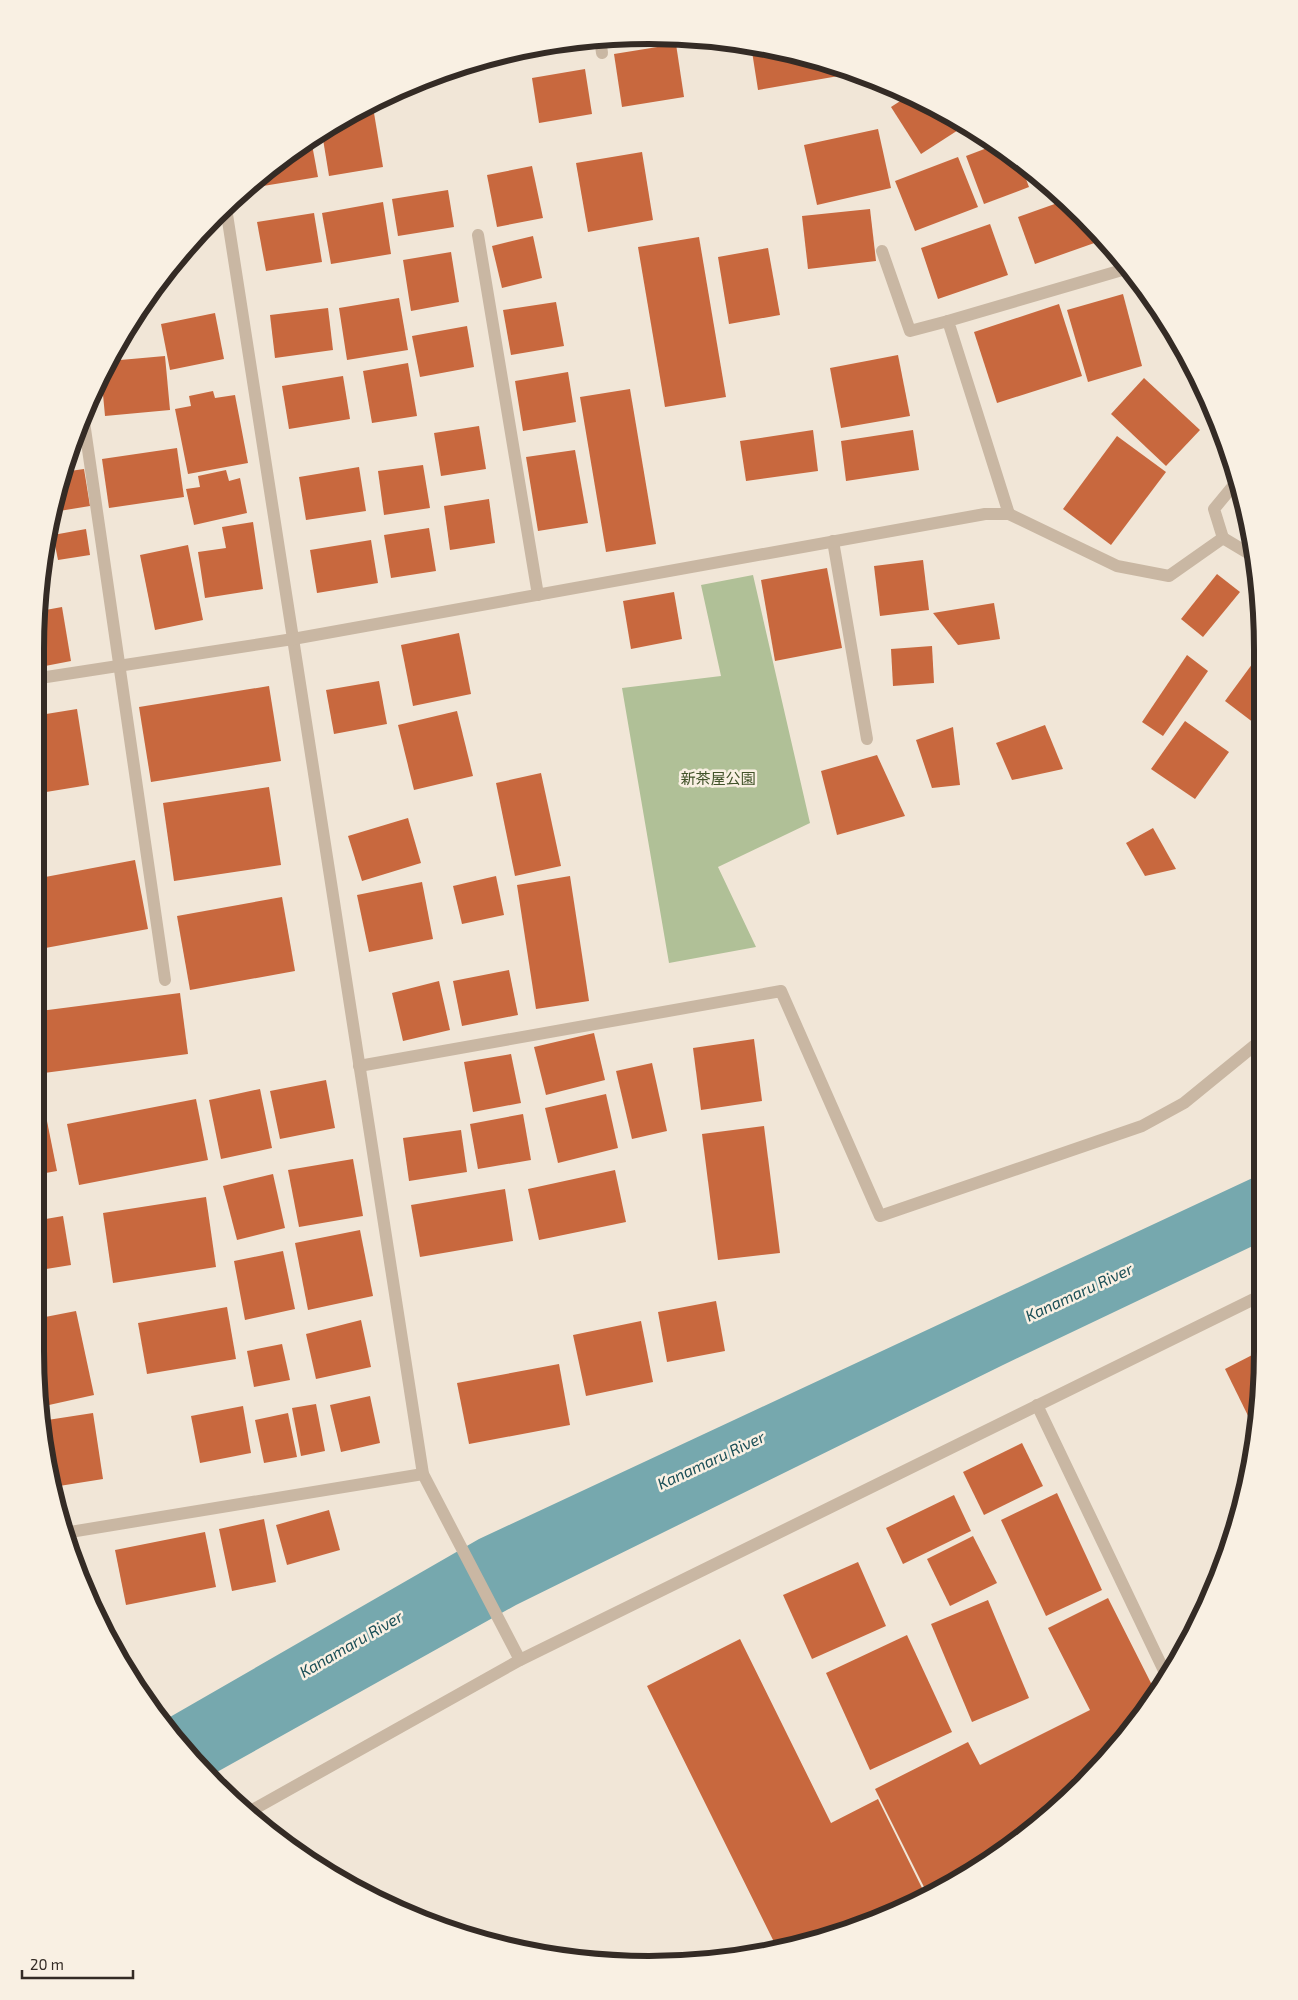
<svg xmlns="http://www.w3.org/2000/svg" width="1298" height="2000" viewBox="0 0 1298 2000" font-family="'Exo 2','Noto Sans JP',sans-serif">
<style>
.green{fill:#b0c097}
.water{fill:#76a8ae}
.building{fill:#c8683e}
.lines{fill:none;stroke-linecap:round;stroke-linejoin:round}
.minor{stroke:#c9b7a3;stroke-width:12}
.labels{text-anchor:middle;stroke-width:5;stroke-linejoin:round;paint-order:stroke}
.park-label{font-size:15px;fill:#415229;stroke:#f9f0e3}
.water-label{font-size:16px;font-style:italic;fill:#1a4e56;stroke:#f9f0e3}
.rim{fill:none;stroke:#342b25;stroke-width:6}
</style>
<rect width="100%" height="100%" fill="#f1e6d7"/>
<path class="green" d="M 753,575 L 810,823 L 718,867 L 756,947 L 669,963 L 622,688 L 721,676 L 701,585 Z"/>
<path class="water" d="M 1259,1175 L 1259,1243 L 1003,1365 L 516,1605 L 208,1777 L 163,1721 L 479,1539 Z"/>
<g class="building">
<path d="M 676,44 L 684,97 L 622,107 L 614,54 Z"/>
<path d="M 751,45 L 846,67 L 856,73 L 758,90 Z"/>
<path d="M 585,69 L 592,114 L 539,123 L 532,78 Z"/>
<path d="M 908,96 L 956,117 L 966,125 L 921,154 L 891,107 Z"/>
<path d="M 374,113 L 383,167 L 329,176 L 322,133 L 346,118 Z"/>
<path d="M 878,129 L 891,188 L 817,205 L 804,145 Z"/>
<path d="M 311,139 L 318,177 L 257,187 L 256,180 L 275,162 Z"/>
<path d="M 995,145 L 1020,163 L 1029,187 L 984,204 L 966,156 Z"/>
<path d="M 642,152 L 653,220 L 588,232 L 576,163 Z"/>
<path d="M 958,157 L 978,207 L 915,231 L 895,181 Z"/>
<path d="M 532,166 L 543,218 L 497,227 L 487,175 Z"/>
<path d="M 448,190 L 454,227 L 398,236 L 392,199 Z"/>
<path d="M 1066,200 L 1098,235 L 1100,241 L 1035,264 L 1018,217 Z"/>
<path d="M 383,202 L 391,254 L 331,264 L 322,213 Z"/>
<path d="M 870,209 L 876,261 L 808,269 L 802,216 Z"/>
<path d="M 314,213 L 322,262 L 266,271 L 257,222 Z"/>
<path d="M 990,224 L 1008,275 L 938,299 L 921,248 Z"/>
<path d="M 533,236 L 542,278 L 502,288 L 492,246 Z"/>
<path d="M 699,237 L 726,397 L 665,407 L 638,247 Z"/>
<path d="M 768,248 L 780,315 L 729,324 L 718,257 Z"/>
<path d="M 451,252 L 459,302 L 411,311 L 403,260 Z"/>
<path d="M 1123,294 L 1142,366 L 1088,382 L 1067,310 Z"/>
<path d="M 399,298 L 408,350 L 347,360 L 339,308 Z"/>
<path d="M 556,302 L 564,346 L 511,355 L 503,310 Z"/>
<path d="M 1059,304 L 1082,376 L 997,403 L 974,332 Z"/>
<path d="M 328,308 L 333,350 L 275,358 L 270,315 Z"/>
<path d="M 215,313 L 224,359 L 170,370 L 161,324 Z"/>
<path d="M 467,326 L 474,367 L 420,377 L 412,336 Z"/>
<path d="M 898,355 L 910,416 L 841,428 L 830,368 Z"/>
<path d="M 165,356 L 170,410 L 105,416 L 101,373 L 109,361 Z"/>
<path d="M 408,363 L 417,416 L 372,423 L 363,371 Z"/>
<path d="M 568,372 L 576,422 L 523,431 L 515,381 Z"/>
<path d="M 343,376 L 350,419 L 289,429 L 282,386 Z"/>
<path d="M 1144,378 L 1200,430 L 1166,466 L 1111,414 Z"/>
<path d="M 630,389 L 656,544 L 606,552 L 580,397 Z"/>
<path d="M 213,391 L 215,398 L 235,395 L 248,463 L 188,474 L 175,409 L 191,406 L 189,396 Z"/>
<path d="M 479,426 L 486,469 L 441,476 L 434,433 Z"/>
<path d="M 813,430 L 818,471 L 746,481 L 740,441 Z"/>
<path d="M 913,430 L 919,470 L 846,481 L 841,441 Z"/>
<path d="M 1117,436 L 1166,472 L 1111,545 L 1063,509 Z"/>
<path d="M 177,448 L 184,497 L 109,508 L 102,459 Z"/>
<path d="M 575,450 L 588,523 L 538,531 L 526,457 Z"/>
<path d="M 423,465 L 430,508 L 384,515 L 378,471 Z"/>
<path d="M 359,467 L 366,511 L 306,520 L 299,477 Z"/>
<path d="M 84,469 L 90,506 L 53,512 L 63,472 Z"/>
<path d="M 226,470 L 229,481 L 240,478 L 247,513 L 194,525 L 186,489 L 200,487 L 198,476 Z"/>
<path d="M 489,499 L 495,543 L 450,550 L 444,506 Z"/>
<path d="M 253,522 L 263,589 L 205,598 L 198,552 L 226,548 L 222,527 Z"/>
<path d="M 429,528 L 436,571 L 391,578 L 384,535 Z"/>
<path d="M 86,529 L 90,555 L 58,560 L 53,535 Z"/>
<path d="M 371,540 L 378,583 L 317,593 L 310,550 Z"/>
<path d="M 188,545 L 203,620 L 155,630 L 140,555 Z"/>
<path d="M 923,560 L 929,610 L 880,616 L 874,566 Z"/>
<path d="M 827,568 L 842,648 L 775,661 L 761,580 Z"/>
<path d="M 40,571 L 47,604 L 40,605 Z"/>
<path d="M 1217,574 L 1240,592 L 1203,637 L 1181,619 Z"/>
<path d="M 674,592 L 682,639 L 631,649 L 623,601 Z"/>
<path d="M 994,603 L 1000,639 L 958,645 L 933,613 Z"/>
<path d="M 62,607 L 71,661 L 40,667 L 40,611 Z"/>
<path d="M 459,633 L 471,694 L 413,706 L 401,645 Z"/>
<path d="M 932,646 L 934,683 L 893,686 L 891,649 Z"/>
<path d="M 1261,652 L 1261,722 L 1258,726 L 1225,701 Z"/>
<path d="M 1187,655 L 1208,671 L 1163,736 L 1142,722 Z"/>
<path d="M 379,681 L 387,724 L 334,734 L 326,690 Z"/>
<path d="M 269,686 L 281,761 L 151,782 L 139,707 Z"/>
<path d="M 77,709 L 89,785 L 40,793 L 40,715 Z"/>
<path d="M 457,711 L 473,776 L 414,790 L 398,725 Z"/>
<path d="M 1185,721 L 1229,752 L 1195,799 L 1151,769 Z"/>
<path d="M 1045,725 L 1063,769 L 1012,780 L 996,743 Z"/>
<path d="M 953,727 L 960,785 L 932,788 L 916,740 Z"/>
<path d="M 877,755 L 905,816 L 837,835 L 821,771 Z"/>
<path d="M 541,773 L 561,866 L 515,876 L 496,783 Z"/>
<path d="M 269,787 L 281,865 L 174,881 L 163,803 Z"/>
<path d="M 408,818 L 421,863 L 362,881 L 348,836 Z"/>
<path d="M 1153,828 L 1176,869 L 1145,876 L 1126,843 Z"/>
<path d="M 135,860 L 148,929 L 40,949 L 40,878 Z"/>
<path d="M 496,876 L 504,915 L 462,924 L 453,886 Z"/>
<path d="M 570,876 L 589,1001 L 536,1009 L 517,885 Z"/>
<path d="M 422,882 L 433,939 L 369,952 L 357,895 Z"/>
<path d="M 282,897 L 295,971 L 190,990 L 177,916 Z"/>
<path d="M 509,970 L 518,1015 L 462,1026 L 453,981 Z"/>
<path d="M 439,981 L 450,1030 L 403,1041 L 392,993 Z"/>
<path d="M 180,993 L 188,1054 L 44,1073 L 40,1044 L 40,1011 Z"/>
<path d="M 594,1033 L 605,1080 L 546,1095 L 534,1047 Z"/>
<path d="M 754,1039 L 762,1101 L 701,1110 L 693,1048 Z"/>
<path d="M 511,1054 L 521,1103 L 473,1112 L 464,1062 Z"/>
<path d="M 652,1063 L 667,1131 L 632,1139 L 616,1071 Z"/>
<path d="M 326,1080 L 335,1128 L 280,1139 L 270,1091 Z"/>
<path d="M 260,1089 L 272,1148 L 221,1159 L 209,1100 Z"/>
<path d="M 606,1094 L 618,1148 L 558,1163 L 545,1108 Z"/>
<path d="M 196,1099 L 208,1160 L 79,1185 L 67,1124 Z"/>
<path d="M 523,1114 L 531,1160 L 478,1169 L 470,1124 Z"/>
<path d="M 47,1121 L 57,1171 L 40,1174 L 40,1122 Z"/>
<path d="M 764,1126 L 780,1253 L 718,1260 L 702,1134 Z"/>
<path d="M 461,1130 L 467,1172 L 409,1181 L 403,1138 Z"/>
<path d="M 353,1159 L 363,1216 L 299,1227 L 288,1170 Z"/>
<path d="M 615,1170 L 626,1222 L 539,1240 L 528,1189 Z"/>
<path d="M 273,1174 L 285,1228 L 237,1240 L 223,1186 Z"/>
<path d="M 505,1189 L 513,1241 L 420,1257 L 411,1205 Z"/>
<path d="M 206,1197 L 216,1267 L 113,1283 L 103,1213 Z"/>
<path d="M 63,1216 L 71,1265 L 40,1270 L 40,1220 Z"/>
<path d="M 360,1230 L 373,1296 L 308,1310 L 295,1243 Z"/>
<path d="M 283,1251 L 295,1309 L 245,1320 L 234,1261 Z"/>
<path d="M 716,1301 L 725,1351 L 667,1362 L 658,1312 Z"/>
<path d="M 227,1307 L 236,1359 L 147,1374 L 138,1323 Z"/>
<path d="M 76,1311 L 94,1395 L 40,1407 L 40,1318 Z"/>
<path d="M 361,1320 L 371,1367 L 316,1379 L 306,1334 Z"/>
<path d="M 641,1321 L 653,1382 L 586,1396 L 573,1335 Z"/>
<path d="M 282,1344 L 290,1380 L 254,1387 L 247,1351 Z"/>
<path d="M 1258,1352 L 1258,1431 L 1257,1434 L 1225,1369 Z"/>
<path d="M 559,1364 L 570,1425 L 469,1444 L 457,1383 Z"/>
<path d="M 370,1396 L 380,1443 L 341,1452 L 330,1405 Z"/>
<path d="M 316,1404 L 325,1451 L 301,1456 L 292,1408 Z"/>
<path d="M 243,1406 L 251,1453 L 200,1463 L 191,1416 Z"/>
<path d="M 93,1413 L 103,1479 L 53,1487 L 41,1421 Z"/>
<path d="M 288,1413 L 297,1457 L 264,1463 L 255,1420 Z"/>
<path d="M 1022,1443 L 1043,1486 L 984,1515 L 963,1472 Z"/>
<path d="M 1057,1493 L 1102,1590 L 1046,1616 L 1001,1520 Z"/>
<path d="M 954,1495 L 971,1531 L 903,1564 L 886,1528 Z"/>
<path d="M 329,1510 L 340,1550 L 287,1565 L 276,1525 Z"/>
<path d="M 264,1519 L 276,1582 L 232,1591 L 219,1529 Z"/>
<path d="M 205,1532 L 216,1587 L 126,1605 L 115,1550 Z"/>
<path d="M 973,1536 L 997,1583 L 950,1606 L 927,1559 Z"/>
<path d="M 858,1562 L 886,1626 L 812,1659 L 783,1595 Z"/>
<path d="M 1108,1598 L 1156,1693 L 1111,1756 L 990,1862 L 929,1897 L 875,1789 L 968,1742 L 980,1765 L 1090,1710 L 1048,1628 Z"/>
<path d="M 988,1600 L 1029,1698 L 972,1722 L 931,1624 Z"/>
<path d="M 907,1635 L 952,1732 L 870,1770 L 826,1673 Z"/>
<path d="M 740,1639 L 831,1823 L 878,1799 L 927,1898 L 808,1944 L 777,1948 L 647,1686 Z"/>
</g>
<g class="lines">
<g class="minor">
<path d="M 600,38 L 602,53"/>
<path d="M 226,208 L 423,1474 L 520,1660"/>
<path d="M 478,235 L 538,595"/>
<path d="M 882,251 L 910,331 L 948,321"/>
<path d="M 83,415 L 165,980"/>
<path d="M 1009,514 L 948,321 L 1129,268"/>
<path d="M 1223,538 L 1214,509 L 1238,480"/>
<path d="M 833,541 L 867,739"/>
<path d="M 40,678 L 293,639 L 985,514 L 1009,514 L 1117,566 L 1169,576 L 1223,538 L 1253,556"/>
<path d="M 359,1066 L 781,991 L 880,1216 L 1142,1126 L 1184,1103 L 1260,1041"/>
<path d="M 1037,1405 L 1167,1677"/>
<path d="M 64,1533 L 423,1474"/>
<path d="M 247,1813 L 520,1660 L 1258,1297"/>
</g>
</g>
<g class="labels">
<g class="park-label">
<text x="718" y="784">新茶屋公園</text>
</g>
<g class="water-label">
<text transform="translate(1079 1292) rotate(-25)" y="6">Kanamaru River</text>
<text transform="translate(711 1460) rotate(-25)" y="6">Kanamaru River</text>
<text transform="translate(351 1644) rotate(-30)" y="6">Kanamaru River</text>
</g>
</g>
<path d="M0 0H1298V2000H0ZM649 44H649A605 605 0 0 1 1254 649V1351A605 605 0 0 1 649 1956H649A605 605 0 0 1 44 1351V649A605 605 0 0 1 649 44Z" fill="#f9f0e3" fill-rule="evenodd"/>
<path class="rim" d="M649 44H649A605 605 0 0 1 1254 649V1351A605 605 0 0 1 649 1956H649A605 605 0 0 1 44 1351V649A605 605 0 0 1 649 44Z"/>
<path d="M22 1970v8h111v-8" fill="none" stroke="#342b25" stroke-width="2.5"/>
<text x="30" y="1970" font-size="15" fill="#342b25" stroke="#f9f0e3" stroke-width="4" paint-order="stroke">20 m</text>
</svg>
